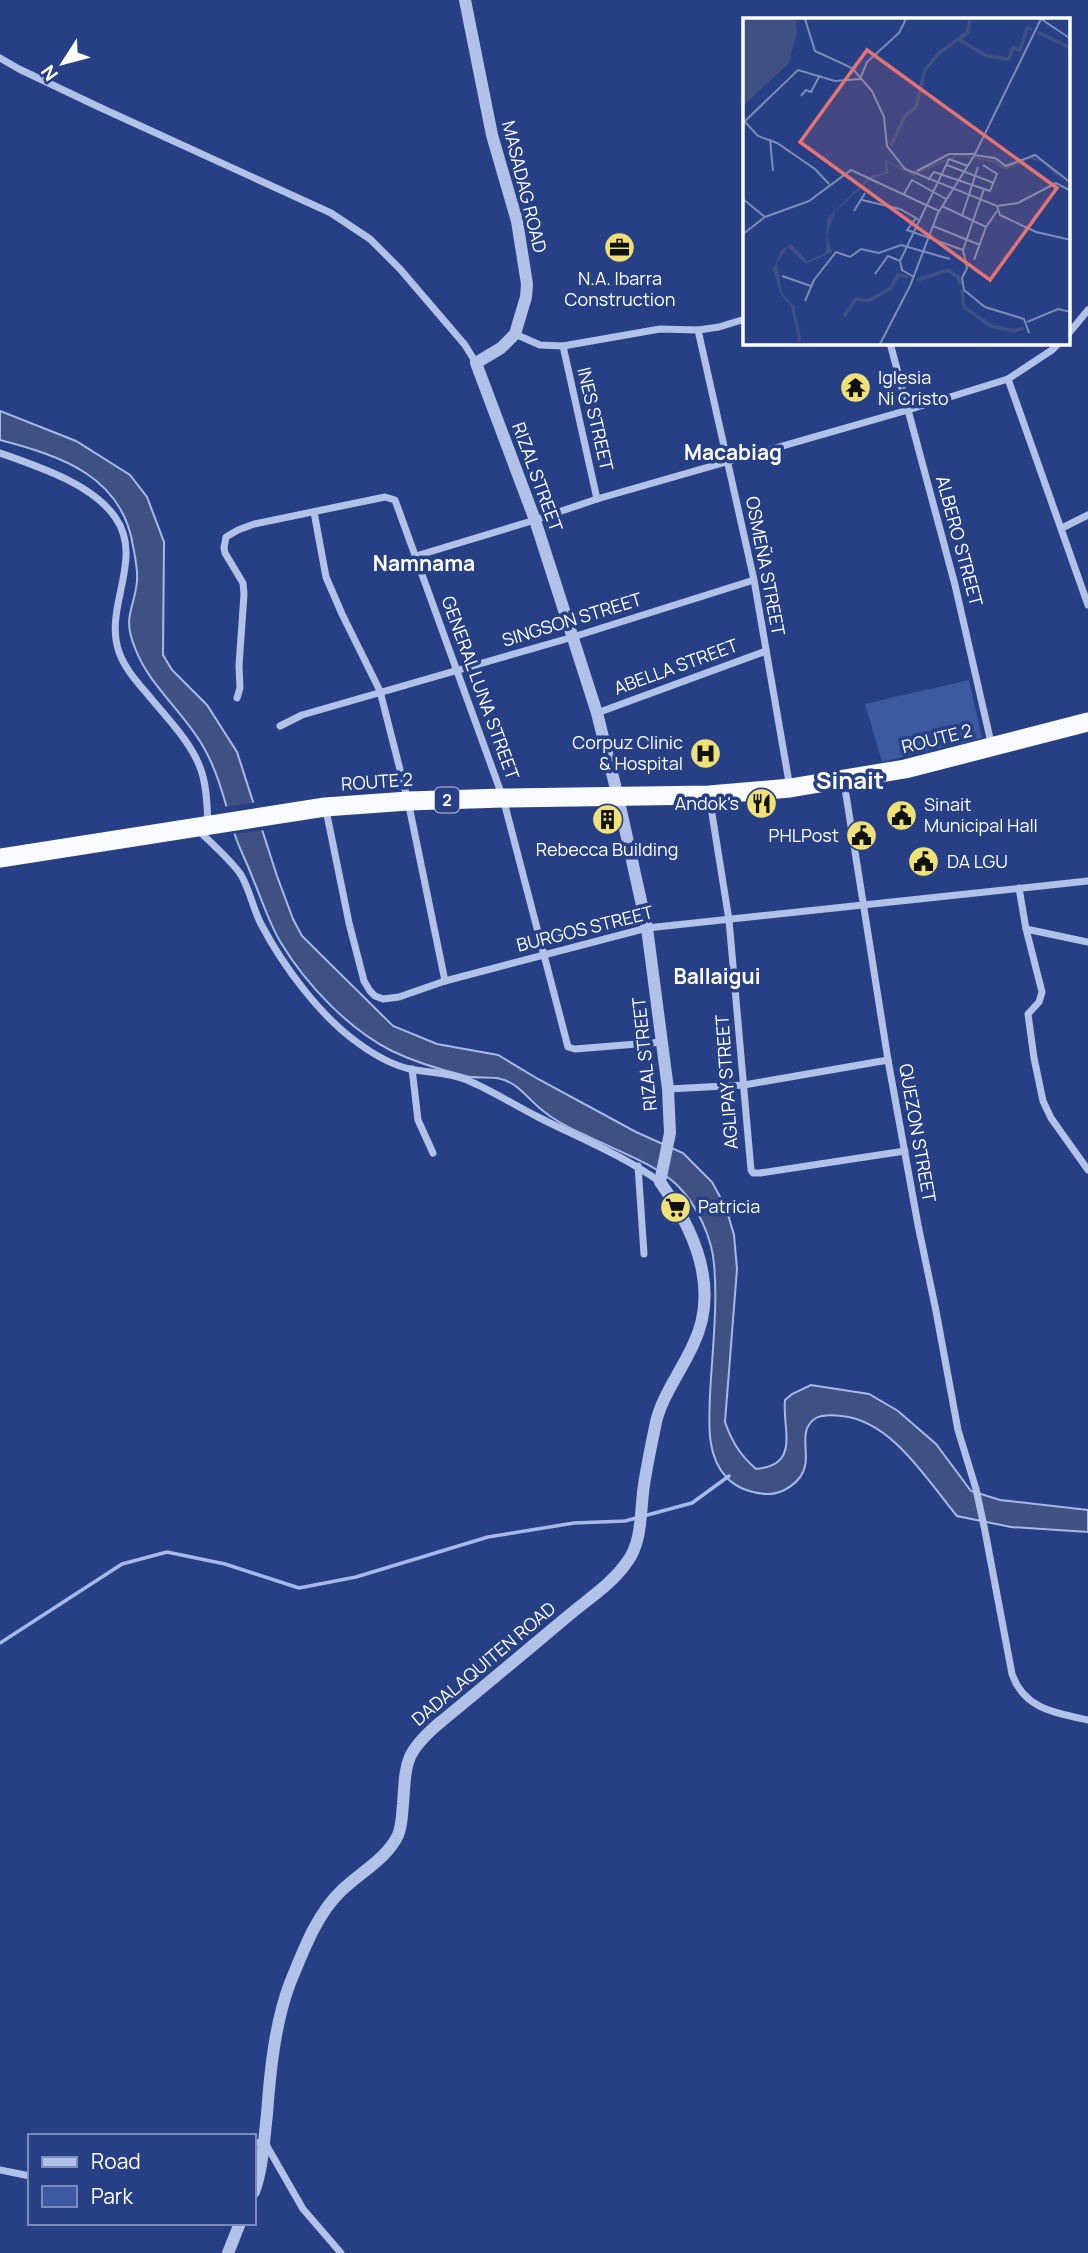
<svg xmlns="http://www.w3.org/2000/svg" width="1088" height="2253" viewBox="0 0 1088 2253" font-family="Manrope,sans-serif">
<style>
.green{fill:#3c59a1}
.water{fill:#3f5183;stroke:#a6b9e8;stroke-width:2}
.pier{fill:#274085}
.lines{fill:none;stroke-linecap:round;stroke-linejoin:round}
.stream{stroke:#a6b9e8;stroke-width:3.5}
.minor{stroke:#b1c1e7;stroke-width:7}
.tertiary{stroke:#b1c1e7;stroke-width:12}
.trunk{stroke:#f9fafe;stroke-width:19}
.labels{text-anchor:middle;stroke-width:7;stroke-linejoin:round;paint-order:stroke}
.shield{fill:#274085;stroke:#bec6da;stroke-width:2}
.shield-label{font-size:16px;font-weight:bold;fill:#fff}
.street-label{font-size:18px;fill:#fff;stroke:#274085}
.poi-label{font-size:18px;fill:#fff;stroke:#274085;text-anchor:start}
.quarter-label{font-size:21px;font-weight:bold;fill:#fff;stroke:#274085}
.district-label{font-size:24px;font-weight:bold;fill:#fff;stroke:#274085}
.inset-river{fill:none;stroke:#3f5183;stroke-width:3.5}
.inset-road{fill:none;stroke:#7d8cb6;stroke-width:2}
.view{fill:#e47373;fill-opacity:0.15;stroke:#e47373;stroke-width:3.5}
.inset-edge{fill:none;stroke:#fff;stroke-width:3.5}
</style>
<rect width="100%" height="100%" fill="#274085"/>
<path class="green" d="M 969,680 L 982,738 L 882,762 L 865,704 Z"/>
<path class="water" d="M 0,411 L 76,441 L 130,475 L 147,497 L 164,542 L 163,655 L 172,670 L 207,705 L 237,752 L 277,876 L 293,919 L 302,936 L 393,1026 L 437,1044 L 498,1055 L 538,1079 L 636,1132 L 683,1153 L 712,1182 L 726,1208 L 734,1235 L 737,1269 L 725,1422 C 732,1442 740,1455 756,1469 C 801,1465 782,1429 785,1400 L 792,1394 L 811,1385 L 869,1394 L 898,1411 L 936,1444 L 971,1491 L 1000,1500 L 1088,1510 L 1088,1532 L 1011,1527 L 957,1516 C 927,1480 892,1421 842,1416 C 834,1415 823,1414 816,1418 C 798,1429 809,1450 805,1466 C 802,1482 782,1495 766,1494 C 752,1493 737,1488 727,1478 C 706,1456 709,1423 710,1395 C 712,1354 718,1305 714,1264 C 712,1238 697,1205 678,1186 C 656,1164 615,1150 587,1136 C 571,1129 556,1122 542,1110 C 529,1100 518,1083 501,1079 C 490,1076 477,1079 466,1076 C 441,1070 415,1062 392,1051 C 348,1029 306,984 281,943 C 269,923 262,900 253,879 C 248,865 241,852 236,838 C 226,808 220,776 204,748 C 185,713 149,686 135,648 C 122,616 134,611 137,581 C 138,569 135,557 133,546 C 122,476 61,456 0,440 Z"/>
<path class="pier" d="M 257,802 L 266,830 L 231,834 L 223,807 Z"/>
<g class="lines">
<path class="stream" d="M 0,1643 L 122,1564 L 167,1552 L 225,1564 L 299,1588 L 356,1577 L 488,1537 L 574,1523 L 625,1521 L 692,1503 L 729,1476"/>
<g class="minor">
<path d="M 0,58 L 19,69 L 99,107 L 331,213 L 370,239 L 400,269 L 465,345 L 476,363"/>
<path d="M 698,330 L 719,327 L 745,319"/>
<path d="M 1069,333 L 1088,310"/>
<path d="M 515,334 L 540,345 L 563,346 L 660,329 L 698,330 L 754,580 L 790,788"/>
<path d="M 890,343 L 955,585 L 992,747"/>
<path d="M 563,346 L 597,499"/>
<path d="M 1008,379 L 1088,605"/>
<path d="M 0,453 C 37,466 92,484 115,517 C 145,559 103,607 119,652 C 125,669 138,683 149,696 C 167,718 192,743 201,770 C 207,787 207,806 208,823"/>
<path d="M 314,512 L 326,577 L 342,614 L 380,691 L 408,801 L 445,981"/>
<path d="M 1062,528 L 1088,515"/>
<path d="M 416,556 L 535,520 L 597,499 L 908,410 L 1008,379 L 1052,350 L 1059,343"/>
<path d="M 237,698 L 240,688 L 239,666 L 244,594 L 243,583 L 225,553 L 224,548 L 226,537 L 238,530 L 254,524 L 385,497 L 395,500 L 503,798 L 568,1047 L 575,1049 L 662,1042"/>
<path d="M 597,713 L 766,651"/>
<path d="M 280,726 L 302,715 L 573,637 L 754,580"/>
<path d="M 844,782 L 888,1060 L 918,1225 L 936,1311 L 958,1430 L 976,1489 L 985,1531 L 1012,1674 C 1024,1709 1055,1713 1088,1720"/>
<path d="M 709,795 L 729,920 L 751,1170 L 753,1173 L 760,1173 L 905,1151"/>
<path d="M 326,810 L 349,923 L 364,981 L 370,991 L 375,996 L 383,999 L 399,997 L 445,981 L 647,928 L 1088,881"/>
<path d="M 197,829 C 210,842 232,861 241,875 C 250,890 253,909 261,924 C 283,966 320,1016 358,1043 C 373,1054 392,1065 410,1069 C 430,1073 448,1072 467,1080 C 491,1090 514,1105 538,1117 C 579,1138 623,1155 660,1182"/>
<path d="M 1019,888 L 1026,929 L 1088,942"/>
<path d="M 1026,929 L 1042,992 L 1039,1002 L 1028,1014 L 1034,1058 L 1043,1101 L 1051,1118 L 1088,1170"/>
<path d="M 412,1069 L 418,1120 L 433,1153"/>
<path d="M 668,1089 L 744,1085 L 888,1060"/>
<path d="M 638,1166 L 644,1254"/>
<path d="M 254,2144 L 264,2141 L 303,2209 L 341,2253"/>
<path d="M 0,2170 L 30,2176"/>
</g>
<g class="tertiary">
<path d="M 254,2192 C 263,2168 264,2139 267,2114 C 270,2071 275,2023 290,1983 C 303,1952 316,1915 341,1891 C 359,1873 387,1859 398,1835 C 402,1826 402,1814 403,1804 C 406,1763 404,1754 437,1725 C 481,1689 525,1652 568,1616 C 588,1599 612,1584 627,1562 C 643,1541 640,1510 644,1485 C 647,1465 651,1446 655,1427 C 660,1398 681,1372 693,1345 C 721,1288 694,1229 660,1182 L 670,1133 L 668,1089 L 647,928 L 618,797 L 597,713 L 535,520 L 476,363 L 501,348 L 515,334 L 526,297 L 527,284 L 517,221 L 492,135 L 465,0"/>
<path d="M 228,2253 L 240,2223"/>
</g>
<path class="trunk" d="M 0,858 L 325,807 L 408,801 L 503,798 L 709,795 L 790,788 L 905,769 L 1088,722"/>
</g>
<defs>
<symbol id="office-disc" viewBox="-11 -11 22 22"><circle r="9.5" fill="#f0e177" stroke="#274085"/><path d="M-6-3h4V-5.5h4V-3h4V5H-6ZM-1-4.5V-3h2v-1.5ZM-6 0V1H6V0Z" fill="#111"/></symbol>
<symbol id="temple-disc" viewBox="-11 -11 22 22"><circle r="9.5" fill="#f0e177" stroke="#274085"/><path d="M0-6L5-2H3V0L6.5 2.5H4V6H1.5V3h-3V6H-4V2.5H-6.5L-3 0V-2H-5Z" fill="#111"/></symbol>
<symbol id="hospital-disc" viewBox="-11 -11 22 22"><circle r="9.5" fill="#f0e177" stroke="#274085"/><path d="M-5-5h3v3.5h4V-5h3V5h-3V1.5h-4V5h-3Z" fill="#111"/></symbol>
<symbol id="restaurant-disc" viewBox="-11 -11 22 22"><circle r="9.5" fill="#f0e177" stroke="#274085"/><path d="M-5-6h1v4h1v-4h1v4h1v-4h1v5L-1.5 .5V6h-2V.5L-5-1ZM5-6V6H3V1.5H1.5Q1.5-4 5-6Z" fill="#111"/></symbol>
<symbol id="civic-disc" viewBox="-11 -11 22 22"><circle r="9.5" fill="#f0e177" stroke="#274085"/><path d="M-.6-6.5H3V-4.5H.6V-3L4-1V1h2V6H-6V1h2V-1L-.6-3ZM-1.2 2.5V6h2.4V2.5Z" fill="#111"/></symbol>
<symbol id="building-disc" viewBox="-11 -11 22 22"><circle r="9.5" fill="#f0e177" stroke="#274085"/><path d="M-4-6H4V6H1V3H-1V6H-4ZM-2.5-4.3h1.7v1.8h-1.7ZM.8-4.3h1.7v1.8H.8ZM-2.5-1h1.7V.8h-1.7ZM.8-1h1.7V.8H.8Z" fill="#111"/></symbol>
<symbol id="supermarket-disc" viewBox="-11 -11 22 22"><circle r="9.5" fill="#f0e177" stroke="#274085"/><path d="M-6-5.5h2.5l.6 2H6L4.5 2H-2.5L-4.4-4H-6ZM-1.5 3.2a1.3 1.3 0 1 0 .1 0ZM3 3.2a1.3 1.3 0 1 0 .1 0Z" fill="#111"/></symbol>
</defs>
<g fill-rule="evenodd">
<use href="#office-disc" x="602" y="230" width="35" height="35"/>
<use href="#temple-disc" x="838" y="370" width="35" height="35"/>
<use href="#hospital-disc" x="688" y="736" width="35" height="35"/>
<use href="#restaurant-disc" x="744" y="786" width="35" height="35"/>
<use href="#civic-disc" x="884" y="798" width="35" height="35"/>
<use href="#building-disc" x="590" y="802" width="35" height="35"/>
<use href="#civic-disc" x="844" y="818" width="35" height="35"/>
<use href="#civic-disc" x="906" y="844" width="35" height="35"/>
<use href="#supermarket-disc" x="658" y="1190" width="35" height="35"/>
</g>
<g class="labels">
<rect class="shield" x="435" y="787.5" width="24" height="25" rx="5"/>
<g class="shield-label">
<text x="447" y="806">2</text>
</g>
<g class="street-label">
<text transform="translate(524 187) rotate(76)" y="6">MASADAG ROAD</text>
<text transform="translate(595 419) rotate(77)" y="6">INES STREET</text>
<text transform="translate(537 477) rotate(70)" y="6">RIZAL STREET</text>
<text transform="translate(959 541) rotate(75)" y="6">ALBERO STREET</text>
<text transform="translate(765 566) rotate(79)" y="6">OSMEÑA STREET</text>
<text transform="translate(572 620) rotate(-17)" y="6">SINGSON STREET</text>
<text transform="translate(676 667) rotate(-20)" y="6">ABELLA STREET</text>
<text transform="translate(480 688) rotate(70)" y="6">GENERAL LUNA STREET</text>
<text transform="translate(937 739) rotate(-14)" y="6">ROUTE 2</text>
<text transform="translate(377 782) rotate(-4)" y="6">ROUTE 2</text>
<text transform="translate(585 929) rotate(-14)" y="6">BURGOS STREET</text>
<text transform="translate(645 1054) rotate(-96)" y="6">RIZAL STREET</text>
<text transform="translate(727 1082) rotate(-94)" y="6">AGLIPAY STREET</text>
<text transform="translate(917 1133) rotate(80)" y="6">QUEZON STREET</text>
<text transform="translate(484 1664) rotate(-40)" y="6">DADALAQUITEN ROAD</text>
</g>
<g class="poi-label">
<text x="620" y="285" text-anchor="middle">N.A. Ibarra<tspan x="620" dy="21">Construction</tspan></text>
<text x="878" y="384">Iglesia<tspan x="878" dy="21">Ni Cristo</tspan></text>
<text x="683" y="749" text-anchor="end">Corpuz Clinic<tspan x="683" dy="21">&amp; Hospital</tspan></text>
<text x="739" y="810" text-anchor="end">Andok's</text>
<text x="924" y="811">Sinait<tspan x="924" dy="21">Municipal Hall</tspan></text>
<text x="839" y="842" text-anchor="end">PHLPost</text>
<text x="607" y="856" text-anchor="middle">Rebecca Building</text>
<text x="947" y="868">DA LGU</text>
<text x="698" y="1213">Patricia</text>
</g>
<g class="quarter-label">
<text x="733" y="460">Macabiag</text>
<text x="424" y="571">Namnama</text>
<text x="717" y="984">Ballaigui</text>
</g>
<g class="district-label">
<text x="850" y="789">Sinait</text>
</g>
</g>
<g transform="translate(743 18)">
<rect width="327" height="327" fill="#274085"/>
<path d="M 0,1 L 53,1 L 54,15 L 46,45 L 0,88 ZM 217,136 L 251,142 L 258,147 L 287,138 L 304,145 L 327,171 L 299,144 L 287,141 L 263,152 L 248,144 L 216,138 L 170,158 L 144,144 L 146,155 L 128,161 L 92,194 L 84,218 L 89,234 L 63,246 L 45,229 L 34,245 L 39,275 L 51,288 L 58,320 L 56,326 L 48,288 L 38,277 L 30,252 L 38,232 L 48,226 L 64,243 L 83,235 L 84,201 L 127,158 L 142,155 L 142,142 L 168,154 Z" fill="#3f5183"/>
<path class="inset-river" d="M 294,14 L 328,30M 215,21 L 244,38 L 266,41 L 270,30 L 277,32 L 284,10 L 289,12M 148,128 L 162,98 L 173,89 L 182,52 L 196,35 L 225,14 L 227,1M 174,262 L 205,252 L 215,259 L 218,267M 219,272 L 221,289 L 248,308 L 271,313 L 281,310M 101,298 L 113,281 L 125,283 L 148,270 L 155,257 L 165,259"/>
<path class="inset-road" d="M 62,1 L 72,33 L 109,50 L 129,73 L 141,99 L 144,128 L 162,151 L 254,188 L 275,185 L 313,165 L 328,173M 298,1 L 328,21M 58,78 L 63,72 L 68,74 L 77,57M 2,104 L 15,118 L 34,125 L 72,151 L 86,166M 0,105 L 55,52 L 92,63 L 117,61 L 124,44 L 156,15 L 163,1M 27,121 L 30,153M 231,137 L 252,140 L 263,148 L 292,137 L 328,165M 204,147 L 251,165M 174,153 L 206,136 L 232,136M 185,162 L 191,154 L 247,173 L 254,156 L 240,147M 241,171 L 220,232 L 224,250 L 219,260 L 221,272 L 242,289 L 281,301 L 286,315M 161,176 L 169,162 L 203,181M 0,181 L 22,199M 119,182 L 157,191 L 173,200M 199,188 L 243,209 L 254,193M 254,188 L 257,197 L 293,214 L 328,222M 111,193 L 122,175M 219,198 L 235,149M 176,202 L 173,200 L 164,212 L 220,232M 190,208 L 237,227M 0,216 L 22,199 L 66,183 L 108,152 L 196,193M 231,242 L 243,209M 157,243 L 206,141 L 225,148M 157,243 L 159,252 L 171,259M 132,256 L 145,238 L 157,243M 39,258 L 68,268M 62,283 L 71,262 L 93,234 L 107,239 L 118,231 L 136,235 L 158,227 L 207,241M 284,304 L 315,291 L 328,294M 137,326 L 167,268 L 195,195 L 231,138 L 298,1"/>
<path class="view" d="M 124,32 L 314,170 L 247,262 L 57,124 Z"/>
<rect width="327" height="327" class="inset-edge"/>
</g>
<rect x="28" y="2134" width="228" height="91" fill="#274085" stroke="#7d8cb6" stroke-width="2"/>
<rect x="42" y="2157" width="35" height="10" fill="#b1c1e7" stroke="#7d8cb6" stroke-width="2"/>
<text x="91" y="2169" font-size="21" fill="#ffffff">Road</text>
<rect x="42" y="2186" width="35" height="21" fill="#3c59a1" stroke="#7d8cb6" stroke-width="2"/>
<text x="91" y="2204" font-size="21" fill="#ffffff">Park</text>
<g transform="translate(63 63) rotate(234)" stroke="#274085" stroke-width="5" paint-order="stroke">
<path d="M0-5L12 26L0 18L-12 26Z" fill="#ffffff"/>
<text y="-10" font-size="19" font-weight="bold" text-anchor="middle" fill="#ffffff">N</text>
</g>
</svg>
